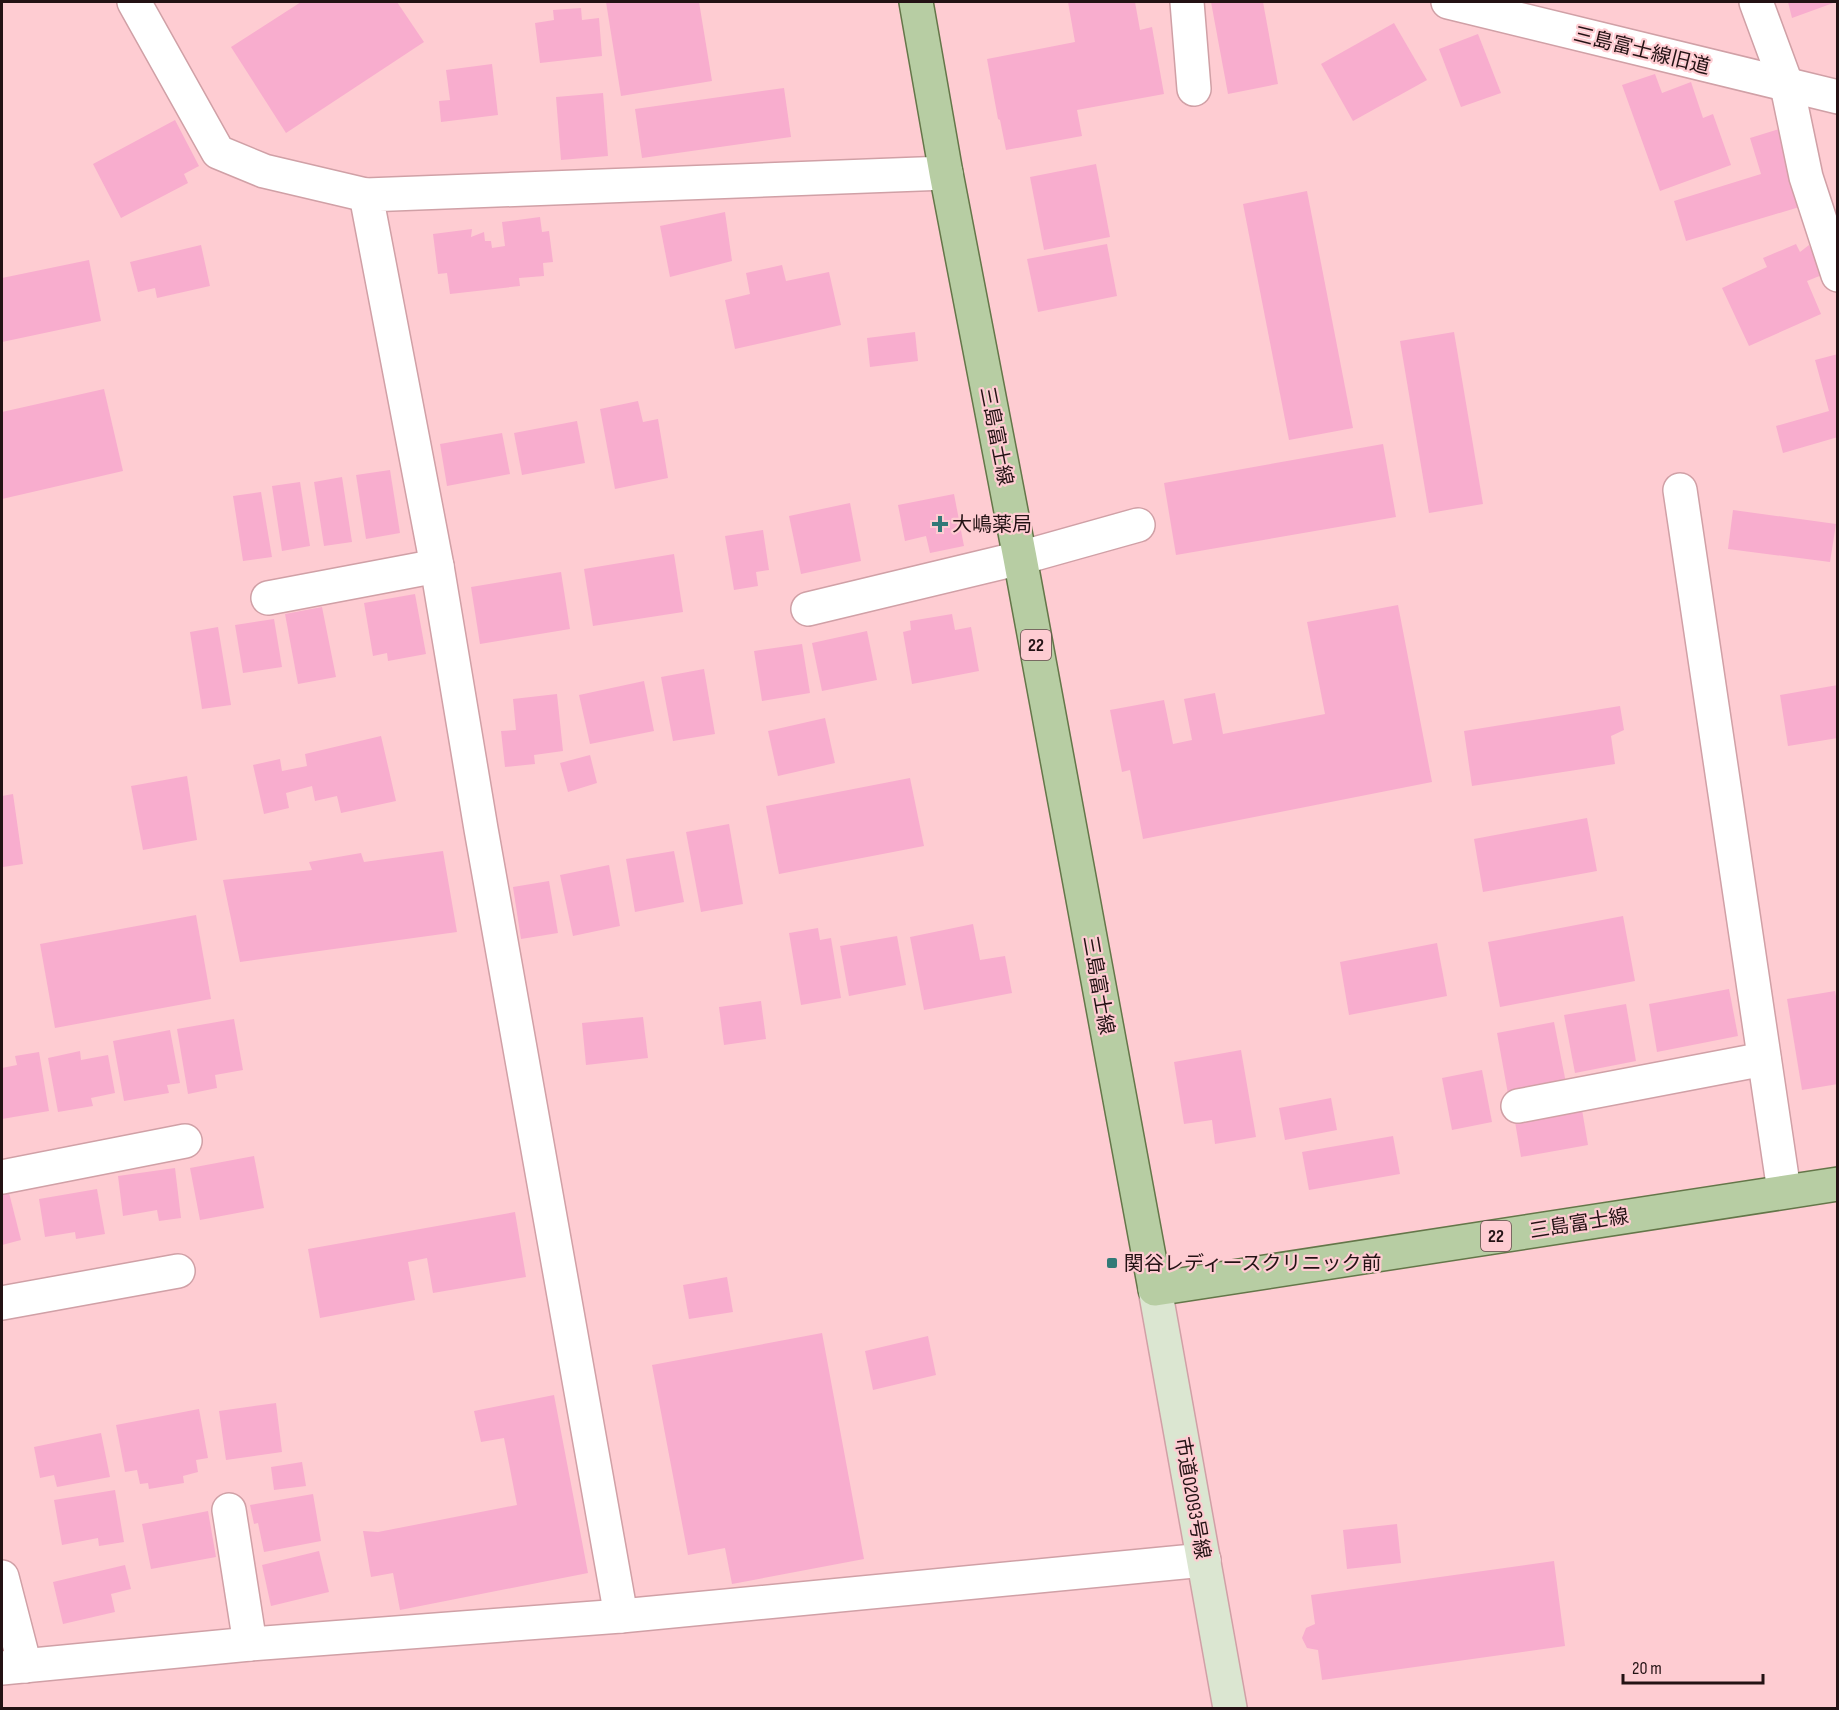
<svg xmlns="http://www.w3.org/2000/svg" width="1839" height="1710" viewBox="0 0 1839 1710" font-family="'Sofia Sans Condensed','Noto Sans JP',sans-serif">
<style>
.building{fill:#f8adce}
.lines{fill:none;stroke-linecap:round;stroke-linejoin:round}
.street-casing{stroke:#d0a0a6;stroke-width:36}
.secondary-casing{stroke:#d0a0a6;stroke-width:36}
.primary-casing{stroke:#647649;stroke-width:36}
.street{stroke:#fff;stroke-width:33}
.secondary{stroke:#dbe6d1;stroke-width:33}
.primary{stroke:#b7cda3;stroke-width:33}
.poi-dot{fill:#327a77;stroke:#feccd2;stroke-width:2}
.labels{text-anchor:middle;stroke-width:4.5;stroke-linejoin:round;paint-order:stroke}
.shield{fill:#feccd2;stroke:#654a4d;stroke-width:1.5}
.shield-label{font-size:18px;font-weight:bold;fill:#231214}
.street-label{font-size:20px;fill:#231214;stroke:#feccd2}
.poi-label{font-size:20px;fill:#231214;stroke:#feccd2;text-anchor:start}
</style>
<rect width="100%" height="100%" fill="#feccd2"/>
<g class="building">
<path d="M 301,2 L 397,2 L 424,42 L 286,133 L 231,47 Z"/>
<path d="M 606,2 L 699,2 L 712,81 L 621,96 Z"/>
<path d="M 1068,2 L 1135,2 L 1140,30 L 1152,27 L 1164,94 L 1077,110 L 1082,136 L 1006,150 L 1000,120 L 998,119 L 987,59 L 1075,42 Z"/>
<path d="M 1211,2 L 1263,2 L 1278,84 L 1228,94 Z"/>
<path d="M 1788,2 L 1836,2 L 1792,18 Z"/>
<path d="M 581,8 L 582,20 L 599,18 L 602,56 L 540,63 L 535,23 L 554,20 L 553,10 Z"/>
<path d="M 1394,23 L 1427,80 L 1353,121 L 1321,64 Z"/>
<path d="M 1478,34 L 1501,93 L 1461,107 L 1439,49 Z"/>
<path d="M 492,64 L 498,115 L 441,122 L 439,101 L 450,100 L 446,70 Z"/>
<path d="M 1655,74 L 1662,93 L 1691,82 L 1703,118 L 1713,114 L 1731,165 L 1660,191 L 1622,85 Z"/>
<path d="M 784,88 L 791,137 L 642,158 L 635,109 Z"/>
<path d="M 603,93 L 608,156 L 561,160 L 556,97 Z"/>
<path d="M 175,120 L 199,166 L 184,174 L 188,183 L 121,218 L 93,164 Z"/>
<path d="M 1782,128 L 1806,205 L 1686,241 L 1674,201 L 1761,174 L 1750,138 Z"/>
<path d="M 1096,164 L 1110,237 L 1044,250 L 1030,177 Z"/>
<path d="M 1307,191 L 1353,428 L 1289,440 L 1243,204 Z"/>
<path d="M 725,212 L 732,261 L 670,277 L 660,226 Z"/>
<path d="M 540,217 L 542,232 L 549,231 L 553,262 L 543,263 L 544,276 L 519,278 L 520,286 L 450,294 L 447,273 L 438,274 L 433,234 L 472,229 L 471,237 L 484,232 L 485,241 L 491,241 L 492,248 L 505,246 L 502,222 Z"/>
<path d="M 1107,244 L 1117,296 L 1038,312 L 1027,259 Z"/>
<path d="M 1796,244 L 1800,252 L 1809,245 L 1822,275 L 1807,281 L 1821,314 L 1749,346 L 1722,288 L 1767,267 L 1763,258 Z"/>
<path d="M 201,245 L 210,286 L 157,298 L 155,288 L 138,292 L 130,262 Z"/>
<path d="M 89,260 L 101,321 L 2,342 L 2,278 Z"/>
<path d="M 782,265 L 786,281 L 829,272 L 841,325 L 735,349 L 725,300 L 750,294 L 746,273 Z"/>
<path d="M 915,332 L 918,361 L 870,367 L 867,338 Z"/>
<path d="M 1454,332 L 1483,504 L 1429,513 L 1400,341 Z"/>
<path d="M 1838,354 L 1838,437 L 1783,453 L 1776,426 L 1829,411 L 1815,360 Z"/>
<path d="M 104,389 L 123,471 L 2,499 L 2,412 Z"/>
<path d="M 638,401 L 643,422 L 658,419 L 668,478 L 615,489 L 600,409 Z"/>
<path d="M 577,421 L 585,463 L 522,475 L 514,433 Z"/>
<path d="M 502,433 L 510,474 L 447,486 L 440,444 Z"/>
<path d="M 1383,444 L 1396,517 L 1176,555 L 1164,483 Z"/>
<path d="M 390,470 L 400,533 L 366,539 L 356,475 Z"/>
<path d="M 342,477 L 352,542 L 324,546 L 314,482 Z"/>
<path d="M 300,482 L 310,546 L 282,551 L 272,486 Z"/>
<path d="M 261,492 L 272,557 L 243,561 L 233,496 Z"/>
<path d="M 954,494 L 964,546 L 930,553 L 926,536 L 905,541 L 898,505 Z"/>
<path d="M 850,503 L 861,561 L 801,574 L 789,516 Z"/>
<path d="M 1733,510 L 1836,524 L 1830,562 L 1728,549 Z"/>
<path d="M 763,530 L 769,570 L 756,572 L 758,586 L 734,590 L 725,536 Z"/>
<path d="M 674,554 L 683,612 L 593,626 L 584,569 Z"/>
<path d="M 561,572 L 570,629 L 480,644 L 471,587 Z"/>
<path d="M 415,594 L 426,654 L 388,661 L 387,653 L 373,656 L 364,603 Z"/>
<path d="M 1398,605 L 1432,782 L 1143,839 L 1130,770 L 1122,772 L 1110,710 L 1164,700 L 1173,744 L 1192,740 L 1184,699 L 1215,693 L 1223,734 L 1325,714 L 1307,622 Z"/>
<path d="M 322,607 L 336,677 L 298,684 L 285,614 Z"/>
<path d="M 952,614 L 955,630 L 971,627 L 979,671 L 912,684 L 903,632 L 911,630 L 910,621 Z"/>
<path d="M 274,619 L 282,667 L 243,673 L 235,625 Z"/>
<path d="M 218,627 L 231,705 L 202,709 L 190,632 Z"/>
<path d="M 867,631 L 877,680 L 822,691 L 812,643 Z"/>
<path d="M 802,644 L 810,693 L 762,701 L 754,651 Z"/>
<path d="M 704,669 L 715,734 L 673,741 L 661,677 Z"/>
<path d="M 644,681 L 654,731 L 590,744 L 579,695 Z"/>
<path d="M 1838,685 L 1838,738 L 1788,746 L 1780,695 Z"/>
<path d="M 557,694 L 563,751 L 534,755 L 535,764 L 505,767 L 501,731 L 516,730 L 513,699 Z"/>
<path d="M 1620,706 L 1624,730 L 1611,736 L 1615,764 L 1472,786 L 1464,731 Z"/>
<path d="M 825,718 L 835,763 L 778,776 L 768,731 Z"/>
<path d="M 381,736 L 396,801 L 341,813 L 337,796 L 315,801 L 312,786 L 286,793 L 289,808 L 264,814 L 253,765 L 280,759 L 282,771 L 307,766 L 305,754 Z"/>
<path d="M 590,755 L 597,783 L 568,792 L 560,763 Z"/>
<path d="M 187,776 L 197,840 L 143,850 L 131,786 Z"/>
<path d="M 910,778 L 924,846 L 779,874 L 766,806 Z"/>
<path d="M 13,794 L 23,864 L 3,867 L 2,796 Z"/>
<path d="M 1587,818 L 1597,871 L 1483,892 L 1474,839 Z"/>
<path d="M 729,824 L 743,904 L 701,912 L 686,832 Z"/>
<path d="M 443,851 L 457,932 L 240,962 L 223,880 L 312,870 L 309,862 L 361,853 L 364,862 Z"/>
<path d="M 674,851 L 684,902 L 635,912 L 626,859 Z"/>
<path d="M 609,865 L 620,926 L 573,936 L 560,875 Z"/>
<path d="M 549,881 L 558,933 L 521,939 L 513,887 Z"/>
<path d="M 196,915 L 211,999 L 55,1028 L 40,944 Z"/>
<path d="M 1623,916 L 1635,981 L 1500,1007 L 1488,942 Z"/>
<path d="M 973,924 L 980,960 L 1005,956 L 1012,993 L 924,1010 L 910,937 Z"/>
<path d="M 818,928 L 820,940 L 831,938 L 841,998 L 801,1005 L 789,933 Z"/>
<path d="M 897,936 L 906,985 L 849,996 L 840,946 Z"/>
<path d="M 1437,943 L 1447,996 L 1349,1015 L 1340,962 Z"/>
<path d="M 1729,989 L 1738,1036 L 1657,1052 L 1649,1004 Z"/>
<path d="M 1835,991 L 1838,1007 L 1838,1084 L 1802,1090 L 1787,999 Z"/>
<path d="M 761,1001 L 766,1039 L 724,1045 L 719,1007 Z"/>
<path d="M 1626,1004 L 1636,1061 L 1575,1073 L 1564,1015 Z"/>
<path d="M 643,1017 L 648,1058 L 586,1065 L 582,1023 Z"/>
<path d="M 234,1019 L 243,1070 L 215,1075 L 217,1088 L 188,1094 L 177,1029 Z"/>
<path d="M 1554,1022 L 1566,1083 L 1508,1094 L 1497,1033 Z"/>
<path d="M 170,1030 L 180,1083 L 167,1085 L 169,1093 L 124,1101 L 113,1041 Z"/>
<path d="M 1241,1050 L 1256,1137 L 1215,1144 L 1212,1120 L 1184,1124 L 1174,1062 Z"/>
<path d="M 80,1051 L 81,1060 L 108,1055 L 115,1093 L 91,1098 L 93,1106 L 58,1112 L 48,1058 Z"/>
<path d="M 39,1052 L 49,1111 L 2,1119 L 2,1068 L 17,1065 L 15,1056 Z"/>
<path d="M 1482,1070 L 1492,1122 L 1452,1130 L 1442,1078 Z"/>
<path d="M 1331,1098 L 1337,1130 L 1285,1140 L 1279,1108 Z"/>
<path d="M 1581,1104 L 1588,1145 L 1521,1157 L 1514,1116 Z"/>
<path d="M 1393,1136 L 1400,1174 L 1309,1190 L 1302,1152 Z"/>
<path d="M 254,1156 L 264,1208 L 200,1220 L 190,1168 Z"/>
<path d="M 175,1168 L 181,1218 L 159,1221 L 157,1210 L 123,1216 L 118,1176 Z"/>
<path d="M 6,1181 L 21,1240 L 2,1245 L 2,1182 Z"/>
<path d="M 97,1189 L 105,1234 L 76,1239 L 75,1232 L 45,1237 L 39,1199 Z"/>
<path d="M 515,1212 L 526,1277 L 433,1293 L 427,1258 L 408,1262 L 415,1300 L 320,1318 L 308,1249 Z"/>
<path d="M 727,1277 L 733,1312 L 689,1319 L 683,1285 Z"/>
<path d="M 822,1333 L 864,1559 L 732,1584 L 725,1548 L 688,1555 L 652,1365 Z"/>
<path d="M 928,1336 L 936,1375 L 873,1390 L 865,1351 Z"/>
<path d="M 554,1395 L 588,1573 L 400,1610 L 393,1573 L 371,1577 L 363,1531 L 378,1532 L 517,1505 L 504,1438 L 481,1442 L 474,1411 Z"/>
<path d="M 276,1403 L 282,1452 L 226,1460 L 219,1411 Z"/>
<path d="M 199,1409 L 208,1458 L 196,1460 L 198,1472 L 183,1476 L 184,1483 L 149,1489 L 148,1483 L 140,1484 L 137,1470 L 125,1472 L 116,1425 Z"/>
<path d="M 101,1433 L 110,1477 L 57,1487 L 54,1475 L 40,1478 L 34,1447 Z"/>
<path d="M 302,1462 L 306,1486 L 274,1490 L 271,1467 Z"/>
<path d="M 115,1490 L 124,1542 L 99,1546 L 98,1538 L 62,1545 L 54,1500 Z"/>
<path d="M 313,1494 L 321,1541 L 264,1552 L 258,1523 L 254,1524 L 250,1505 Z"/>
<path d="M 208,1511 L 216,1557 L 151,1569 L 142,1524 Z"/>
<path d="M 1397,1524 L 1401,1563 L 1347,1569 L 1343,1530 Z"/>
<path d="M 319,1551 L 329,1592 L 271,1606 L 262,1565 Z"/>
<path d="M 1554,1561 L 1565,1646 L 1322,1680 L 1318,1650 L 1307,1648 L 1302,1638 L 1306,1628 L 1315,1624 L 1311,1595 Z"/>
<path d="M 125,1565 L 131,1589 L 111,1594 L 115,1612 L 63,1624 L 53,1582 Z"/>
</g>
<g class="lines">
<defs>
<g id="street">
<path d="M 134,2 L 218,152 L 264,171 L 366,195"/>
<path d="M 1187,2 L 1194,89"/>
<path d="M 1448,2 L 1838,97"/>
<path d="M 1756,2 L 1787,86 L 1806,177 L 1838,275"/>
<path d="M 1680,490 L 1784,1191"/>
<path d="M 268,598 L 437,566"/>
<path d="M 808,609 L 1020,558 L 1138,525"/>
<path d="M 1518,1106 L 1764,1059"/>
<path d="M 2,1177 L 185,1141"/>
<path d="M 2,1303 L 178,1271"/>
<path d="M 229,1510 L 250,1644"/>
<path d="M 2,1577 L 25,1666"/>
<path d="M 621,1616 L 481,829 L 437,566 L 366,195 L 946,173"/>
<path d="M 2,1668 L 250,1644 L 621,1616 L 1204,1560"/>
</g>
<path id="secondary" d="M 1155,1289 L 1230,1708"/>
<path id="primary" d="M 916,2 L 946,173 L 1020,558 L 1155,1289 L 1838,1184"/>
</defs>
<use href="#street" class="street-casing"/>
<use href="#secondary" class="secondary-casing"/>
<use href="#primary" class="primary-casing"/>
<use href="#street" class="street"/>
<use href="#secondary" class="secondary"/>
<use href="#primary" class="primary"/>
</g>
<g class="poi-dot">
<path d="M937 515h6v6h6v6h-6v6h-6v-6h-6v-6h6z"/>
<rect x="1106" y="1257" width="12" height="12" rx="3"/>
</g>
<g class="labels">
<g class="shield">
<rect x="1021" y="630" width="30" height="30" rx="4.5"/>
<rect x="1481" y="1221" width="30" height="30" rx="4.5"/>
</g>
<g class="shield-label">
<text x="1036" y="651">22</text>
<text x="1496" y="1242">22</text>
</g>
<g class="street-label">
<text transform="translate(1642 50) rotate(14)" y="7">三島富士線旧道</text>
<text transform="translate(997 436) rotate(79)" y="7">三島富士線</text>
<text transform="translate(1099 985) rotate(80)" y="7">三島富士線</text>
<text transform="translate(1579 1223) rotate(-9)" y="7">三島富士線</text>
<text transform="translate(1193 1498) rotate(80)" y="7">市道02093号線</text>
</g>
<g class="poi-label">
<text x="952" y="531">大嶋薬局</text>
<text x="1124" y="1270">関谷レディースクリニック前</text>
</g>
</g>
<rect width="1839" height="1710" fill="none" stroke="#231214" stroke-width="6"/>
<path d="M1623 1674v9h140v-9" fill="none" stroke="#231214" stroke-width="3"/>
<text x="1632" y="1674" font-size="18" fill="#231214" stroke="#feccd2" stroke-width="4.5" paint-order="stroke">20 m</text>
</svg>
